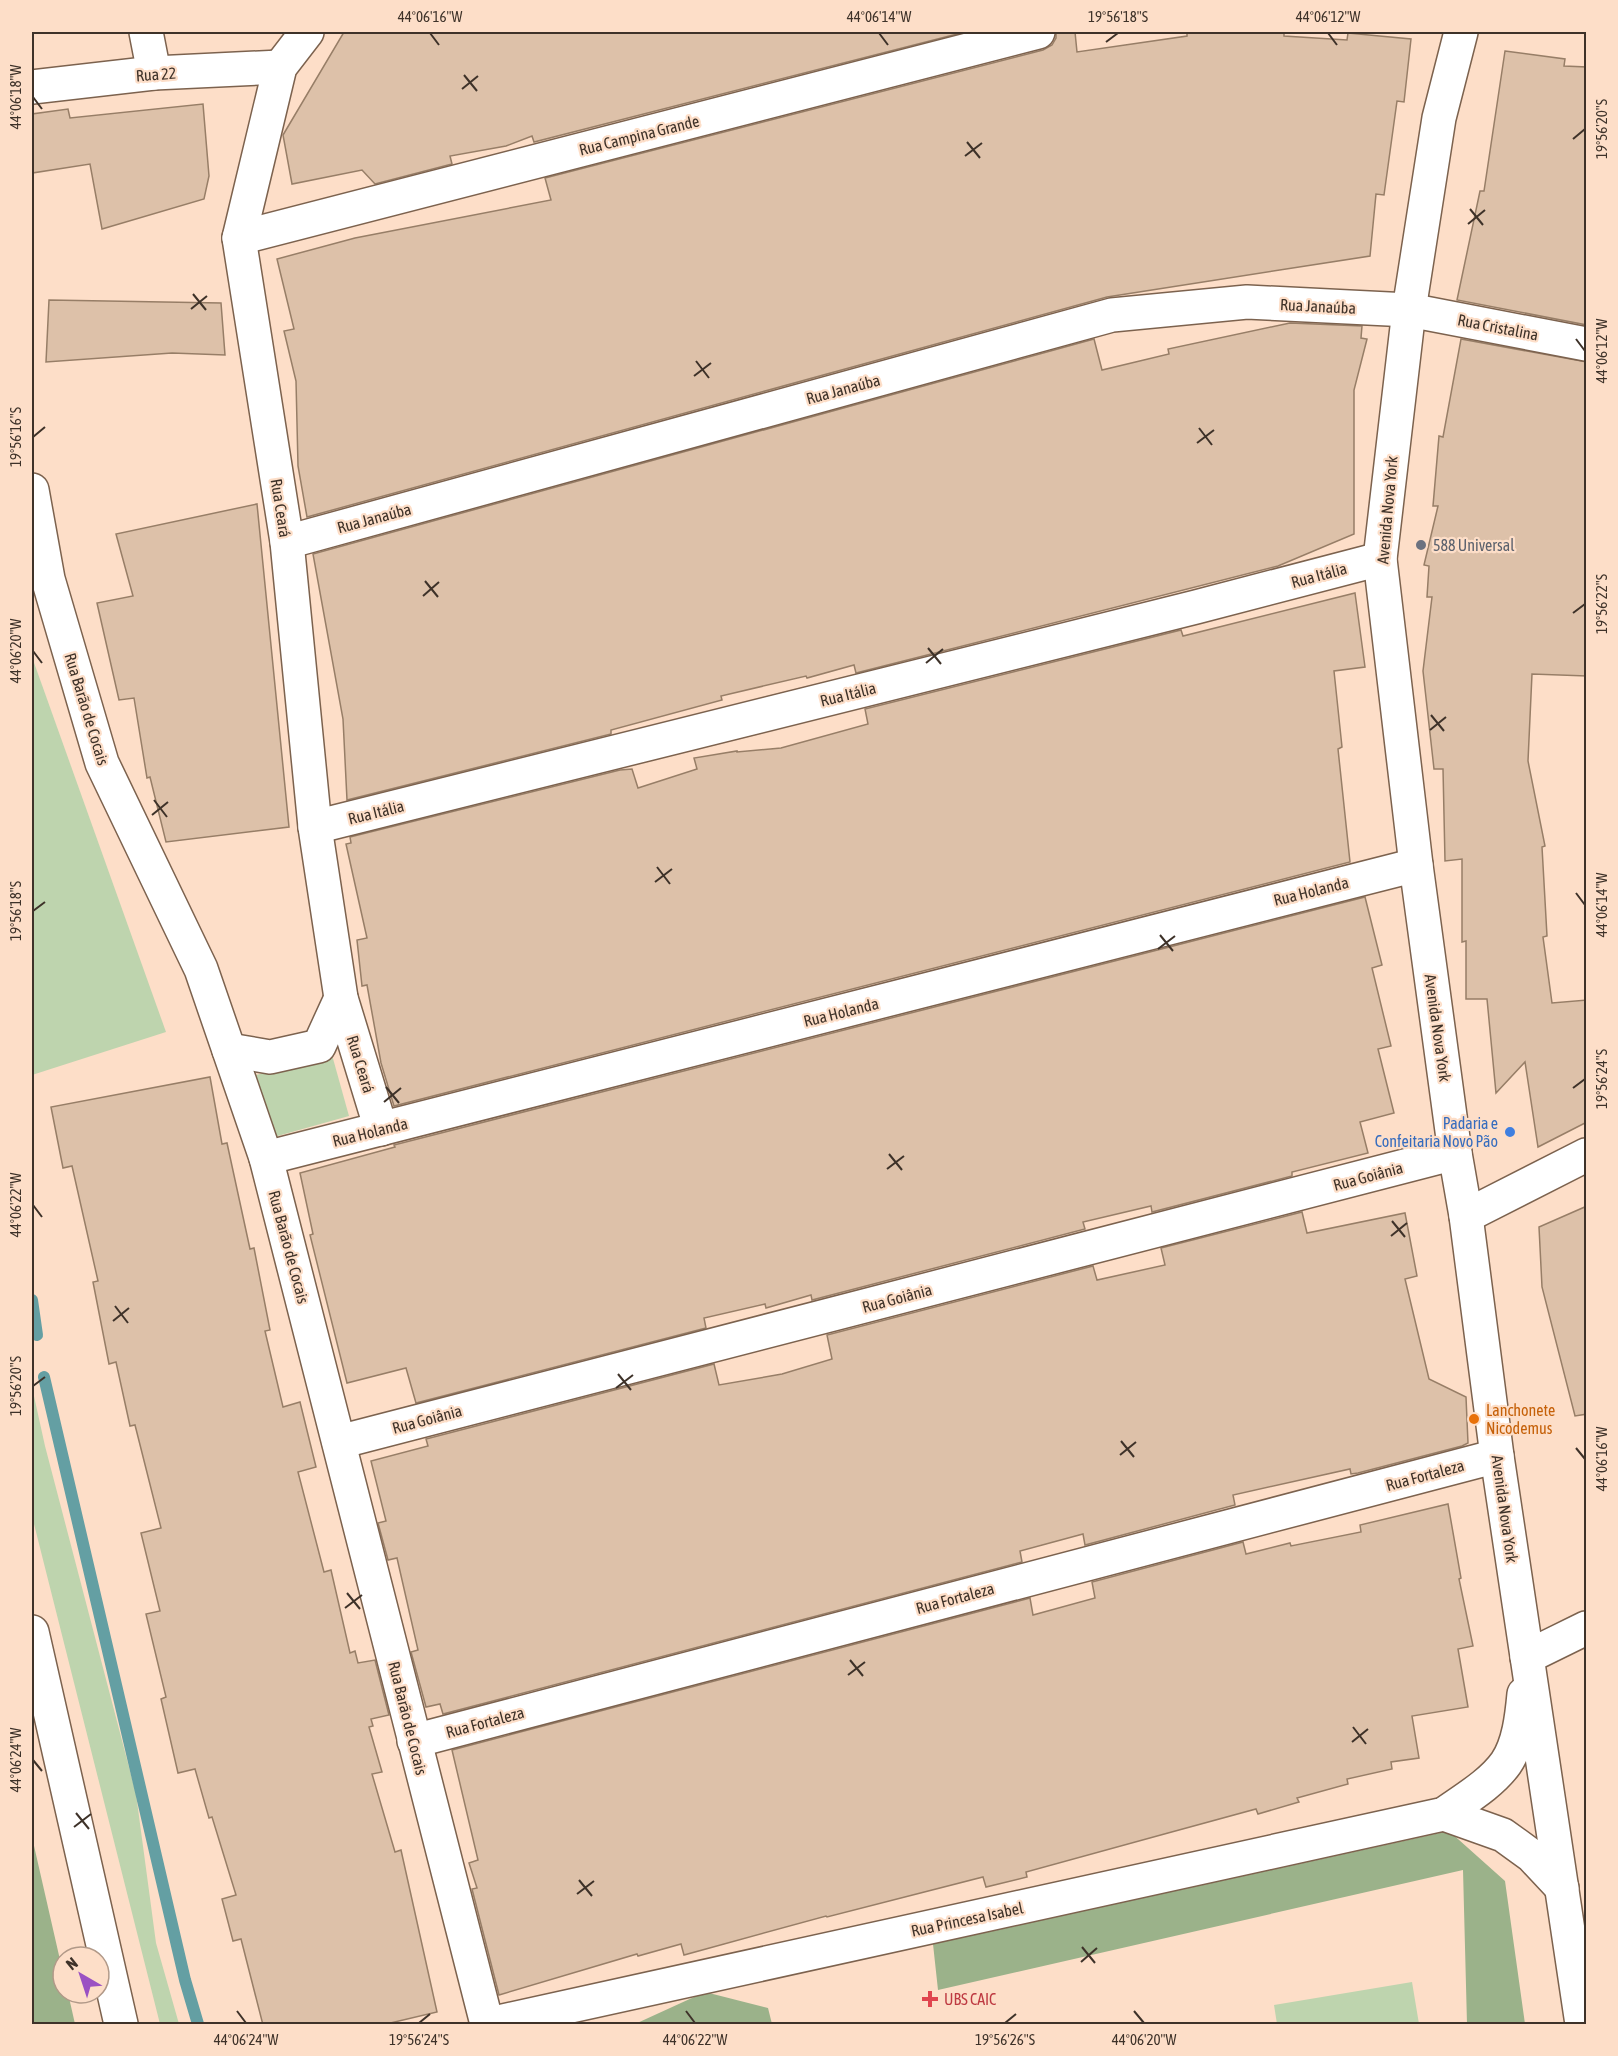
<svg xmlns="http://www.w3.org/2000/svg" width="1618" height="2056" viewBox="0 0 1618 2056" font-family="'Asap Condensed',sans-serif">
<style>
.green{fill:#bed4ae}
.forest{fill:#9bb28a}
.lines{fill:none;stroke-linecap:round;stroke-linejoin:round}
.stream{stroke:#649fa3;stroke-width:12}
.building{fill:#ddc1a9;stroke:#977e67;stroke-width:1.5}
.minor-casing{stroke:#7c624e;stroke-width:36}
.tertiary-casing{stroke:#7c624e;stroke-width:36}
.primary-casing{stroke:#7c624e;stroke-width:36}
.minor{stroke:#fff;stroke-width:33}
.tertiary{stroke:#fff;stroke-width:33}
.primary{stroke:#fff;stroke-width:33}
.ticks{fill:none;stroke:#3e3229;stroke-width:2}
.worship-dot{fill:#6b7280;stroke:#fddec8;stroke-width:2}
.shop-dot{fill:#3f7fe0;stroke:#fddec8;stroke-width:2}
.food-dot{fill:#e8710a;stroke:#fddec8;stroke-width:2}
.health-dot{fill:#e0444e;stroke:#fddec8;stroke-width:2}
.labels{text-anchor:middle;stroke-width:4.5;stroke-linejoin:round;paint-order:stroke}
.street-label{font-size:16px;fill:#3e3229;stroke:#fddec8}
.worship-label{font-size:16px;fill:#5b616d;stroke:#fddec8;text-anchor:start}
.shop-label{font-size:16px;fill:#366cbe;stroke:#fddec8;text-anchor:end}
.food-label{font-size:16px;fill:#c56008;stroke:#fddec8;text-anchor:start}
.health-label{font-size:16px;fill:#be3a42;stroke:#fddec8;text-anchor:start}
.neatline{fill:none;stroke:#3e3229;stroke-width:2}
.ticks-label{font-size:15px;text-anchor:middle;fill:#3e3229}
</style>
<rect width="100%" height="100%" fill="#fddec8"/>
<g class="green">
<path d="M 32,657 L 166,1032 L 32,1075 Z"/>
<path d="M 332,1055 L 349,1116 L 274,1137 L 256,1075 Z"/>
<path d="M 32,1387 L 45,1446 L 136,1794 L 156,1943 L 179,2024 L 160,2024 L 34,1524 L 32,1512 Z"/>
<path d="M 1412,1982 L 1419,2024 L 1277,2024 L 1274,2005 Z"/>
</g>
<g class="forest">
<path d="M 1449,1831 L 1505,1881 L 1525,2024 L 1467,2024 L 1463,1870 L 938,1990 L 933,1944 Z"/>
<path d="M 32,1837 L 63,1973 L 63,1993 L 68,1993 L 75,2024 L 32,2024 Z"/>
<path d="M 705,1992 L 768,2008 L 772,2024 L 635,2024 Z"/>
</g>
<g class="lines">
<g class="stream">
<path d="M 32,1300 L 37,1335"/>
<path d="M 44,1377 L 185,1980 L 198,2024"/>
</g>
</g>
<g class="building">
<path d="M 344,32 L 965,32 L 534,142 L 532,136 L 506,146 L 450,156 L 452,164 L 375,184 L 362,170 L 292,184 L 283,135 Z"/>
<path d="M 1056,32 L 1075,32 L 1077,52 L 1187,36 L 1187,32 L 1284,32 L 1284,36 L 1347,40 L 1348,33 L 1411,39 L 1404,102 L 1397,101 L 1384,195 L 1376,194 L 1370,256 L 1107,297 L 307,517 L 298,466 L 296,381 L 284,331 L 294,329 L 277,259 L 355,238 L 551,200 L 545,178 L 1043,50 L 1052,45 L 1056,38 Z"/>
<path d="M 1505,51 L 1565,59 L 1564,66 L 1587,67 L 1587,325 L 1457,300 L 1480,191 L 1484,191 Z"/>
<path d="M 203,104 L 209,176 L 204,199 L 102,229 L 90,164 L 32,173 L 32,114 L 68,109 L 70,118 Z"/>
<path d="M 49,300 L 221,303 L 225,355 L 172,353 L 46,362 Z"/>
<path d="M 1290,323 L 1362,326 L 1361,338 L 1367,339 L 1354,390 L 1354,534 L 1278,566 L 856,673 L 854,665 L 807,678 L 806,676 L 721,696 L 722,700 L 611,730 L 611,734 L 347,800 L 343,719 L 313,554 L 1094,339 L 1102,370 L 1169,354 L 1168,349 Z"/>
<path d="M 1461,339 L 1587,362 L 1587,676 L 1532,674 L 1528,761 L 1545,846 L 1542,847 L 1547,936 L 1543,937 L 1552,1003 L 1587,1000 L 1587,1122 L 1538,1147 L 1525,1062 L 1496,1093 L 1487,999 L 1466,999 L 1466,941 L 1462,942 L 1462,859 L 1445,861 L 1443,769 L 1434,769 L 1423,671 L 1432,597 L 1427,597 L 1429,566 L 1424,565 L 1438,506 L 1433,506 L 1439,436 L 1443,437 Z"/>
<path d="M 257,504 L 289,827 L 166,842 L 150,777 L 147,778 L 134,698 L 119,700 L 97,603 L 133,596 L 116,534 Z"/>
<path d="M 1355,593 L 1365,667 L 1334,671 L 1342,747 L 1338,749 L 1350,862 L 394,1106 L 381,1063 L 367,985 L 362,986 L 357,940 L 367,938 L 346,844 L 351,843 L 350,837 L 620,770 L 632,769 L 638,788 L 697,769 L 694,758 L 737,751 L 737,752 L 781,748 L 868,724 L 865,709 L 1181,630 L 1183,636 Z"/>
<path d="M 1365,897 L 1382,965 L 1372,968 L 1391,1046 L 1378,1049 L 1394,1113 L 1360,1122 L 1368,1153 L 1292,1172 L 1292,1176 L 1152,1212 L 1151,1206 L 1083,1222 L 1085,1229 L 812,1300 L 811,1295 L 766,1308 L 765,1304 L 704,1318 L 706,1328 L 416,1403 L 406,1368 L 347,1383 L 310,1235 L 313,1234 L 300,1173 L 395,1147 L 394,1145 Z"/>
<path d="M 210,1077 L 222,1144 L 227,1143 L 250,1249 L 254,1248 L 270,1330 L 265,1331 L 283,1407 L 300,1402 L 316,1467 L 298,1472 L 324,1572 L 331,1570 L 350,1653 L 355,1651 L 358,1663 L 375,1660 L 389,1715 L 371,1719 L 373,1726 L 369,1727 L 382,1772 L 372,1774 L 395,1852 L 401,1850 L 437,2012 L 382,2025 L 263,2025 L 241,1939 L 233,1941 L 222,1899 L 236,1895 L 212,1817 L 209,1818 L 195,1769 L 178,1773 L 161,1699 L 166,1697 L 146,1614 L 160,1611 L 141,1533 L 161,1528 L 135,1425 L 130,1426 L 116,1362 L 109,1364 L 93,1282 L 98,1281 L 72,1166 L 63,1168 L 51,1107 Z"/>
<path d="M 1587,1206 L 1587,1414 L 1575,1416 L 1542,1287 L 1539,1227 Z"/>
<path d="M 1302,1212 L 1307,1233 L 1405,1213 L 1417,1276 L 1405,1279 L 1429,1379 L 1466,1397 L 1468,1443 L 1462,1446 L 1358,1473 L 1351,1474 L 1350,1469 L 1233,1495 L 1235,1505 L 1085,1545 L 1083,1534 L 1020,1551 L 1022,1562 L 443,1714 L 440,1704 L 426,1707 L 411,1652 L 418,1650 L 397,1558 L 388,1560 L 378,1523 L 386,1521 L 371,1461 L 428,1446 L 426,1439 L 714,1364 L 719,1385 L 782,1374 L 832,1359 L 827,1335 L 1093,1266 L 1097,1280 L 1165,1265 L 1161,1248 Z"/>
<path d="M 1448,1504 L 1461,1578 L 1459,1579 L 1473,1646 L 1458,1649 L 1468,1707 L 1412,1716 L 1419,1758 L 1391,1762 L 1392,1769 L 1347,1779 L 1348,1784 L 1297,1798 L 1299,1802 L 1258,1814 L 1256,1809 L 1168,1833 L 1026,1872 L 1027,1877 L 986,1887 L 983,1877 L 827,1917 L 826,1916 L 684,1955 L 681,1944 L 638,1956 L 637,1954 L 499,1995 L 472,1889 L 477,1888 L 469,1863 L 478,1860 L 452,1750 L 1030,1598 L 1033,1615 L 1095,1598 L 1092,1582 L 1243,1542 L 1246,1554 L 1290,1543 L 1291,1546 L 1361,1532 L 1360,1525 Z"/>
</g>
<g class="lines">
<defs>
<g id="minor">
<path d="M 146,32 L 154,73"/>
<path d="M 32,87 L 154,73 L 280,67"/>
<path d="M 239,238 L 1038,32"/>
<path d="M 287,542 L 1112,315 L 1247,302 L 1409,310 L 1586,344"/>
<path d="M 315,827 L 1196,607 L 1380,559"/>
<path d="M 1466,1216 L 1586,1155"/>
<path d="M 339,1442 L 1455,1153"/>
<path d="M 1527,1657 L 1586,1628"/>
<path d="M 414,1741 L 1497,1456"/>
</g>
<g id="tertiary">
<path d="M 307,32 L 280,67 L 239,238 L 287,542 L 315,827 L 341,998 L 381,1129"/>
<path d="M 32,490 L 48,579 L 102,763 L 201,969 L 266,1158 L 487,2024"/>
<path d="M 229,1050 L 270,1057 L 319,1046 L 341,998"/>
<path d="M 266,1158 L 1416,865"/>
<path d="M 32,1632 L 121,2024"/>
</g>
<g id="primary">
<path d="M 1461,32 L 1439,118 L 1409,310 L 1380,559 L 1416,865 L 1455,1153 L 1466,1216 L 1497,1456 L 1582,2024"/>
<path d="M 1444,1814 L 1503,1835 L 1532,1856 L 1562,1888"/>
<path d="M 489,2024 L 1444,1814 C 1465,1799 1491,1784 1506,1763 C 1519,1744 1522,1716 1524,1694"/>
</g>
</defs>
<use href="#minor" class="minor-casing"/>
<use href="#tertiary" class="tertiary-casing"/>
<use href="#primary" class="primary-casing"/>
<use href="#minor" class="minor"/>
<use href="#tertiary" class="tertiary"/>
<use href="#primary" class="primary"/>
</g>
<path class="ticks" d="M 430,33 L 439,45M 879,33 L 888,45M 1328,33 L 1337,45M 1106,42 L 1118,33M 464,75 L 477,91M 462,89 L 478,76M 33,97 L 42,109M 1573,139 L 1585,129M 967,142 L 980,158M 965,156 L 982,143M 1470,209 L 1483,225M 1468,224 L 1485,210M 193,294 L 206,310M 191,309 L 207,296M 1576,339 L 1585,351M 696,361 L 709,378M 694,376 L 711,363M 1199,428 L 1212,445M 33,437 L 45,427M 1197,443 L 1214,430M 425,581 L 438,597M 423,596 L 439,582M 1573,613 L 1585,604M 928,648 L 941,664M 33,651 L 42,663M 926,663 L 943,649M 1431,715 L 1444,731M 1430,730 L 1446,717M 154,800 L 167,817M 152,815 L 168,802M 657,867 L 670,884M 655,882 L 672,869M 1576,893 L 1585,905M 33,911 L 45,902M 1160,935 L 1173,951M 1158,949 L 1175,936M 386,1087 L 399,1103M 1573,1088 L 1585,1079M 384,1102 L 401,1088M 889,1154 L 902,1170M 887,1169 L 904,1156M 33,1205 L 42,1217M 1392,1221 L 1405,1237M 1391,1236 L 1407,1223M 115,1306 L 128,1323M 113,1321 L 129,1308M 618,1374 L 631,1390M 33,1386 L 45,1377M 616,1388 L 633,1375M 1121,1441 L 1134,1457M 1576,1448 L 1585,1459M 1120,1455 L 1136,1442M 347,1593 L 360,1609M 345,1608 L 362,1595M 850,1660 L 863,1676M 848,1675 L 865,1662M 1353,1727 L 1366,1744M 1352,1742 L 1368,1729M 33,1760 L 42,1771M 76,1813 L 89,1829M 74,1827 L 91,1814M 579,1880 L 592,1896M 577,1894 L 594,1881M 1082,1947 L 1095,1963M 1081,1962 L 1097,1948M 237,2011 L 246,2023M 686,2011 L 695,2023M 1134,2011 L 1144,2023M 419,2023 L 430,2014M 1005,2023 L 1016,2014"/>
<circle class="worship-dot" cx="1421" cy="545" r="6"/>
<circle class="shop-dot" cx="1510" cy="1132" r="6"/>
<circle class="food-dot" cx="1474" cy="1419" r="6"/>
<path class="health-dot" d="M927 1990h6v6h6v6h-6v6h-6v-6h-6v-6h6z"/>
<g class="labels">
<g class="street-label">
<text transform="translate(156 74) rotate(-4)" y="6">Rua 22</text>
<text transform="translate(639 135) rotate(-14)" y="6">Rua Campina Grande</text>
<text transform="translate(1318 306) rotate(3)" y="6">Rua Janaúba</text>
<text transform="translate(1498 327) rotate(11)" y="6">Rua Cristalina</text>
<text transform="translate(843 389) rotate(-15)" y="6">Rua Janaúba</text>
<text transform="translate(281 508) rotate(81)" y="6">Rua Ceará</text>
<text transform="translate(1387 510) rotate(-85)" y="6">Avenida Nova York</text>
<text transform="translate(374 518) rotate(-15)" y="6">Rua Janaúba</text>
<text transform="translate(1319 575) rotate(-15)" y="6">Rua Itália</text>
<text transform="translate(848 694) rotate(-14)" y="6">Rua Itália</text>
<text transform="translate(87 709) rotate(73)" y="6">Rua Barão de Cocais</text>
<text transform="translate(376 812) rotate(-14)" y="6">Rua Itália</text>
<text transform="translate(1311 891) rotate(-14)" y="6">Rua Holanda</text>
<text transform="translate(841 1012) rotate(-14)" y="6">Rua Holanda</text>
<text transform="translate(1438 1028) rotate(82)" y="6">Avenida Nova York</text>
<text transform="translate(361 1064) rotate(73)" y="6">Rua Ceará</text>
<text transform="translate(370 1132) rotate(-14)" y="6">Rua Holanda</text>
<text transform="translate(1368 1176) rotate(-15)" y="6">Rua Goiânia</text>
<text transform="translate(289 1247) rotate(75)" y="6">Rua Barão de Cocais</text>
<text transform="translate(897 1298) rotate(-15)" y="6">Rua Goiânia</text>
<text transform="translate(427 1419) rotate(-15)" y="6">Rua Goiânia</text>
<text transform="translate(1425 1475) rotate(-15)" y="6">Rua Fortaleza</text>
<text transform="translate(1505 1509) rotate(82)" y="6">Avenida Nova York</text>
<text transform="translate(955 1598) rotate(-15)" y="6">Rua Fortaleza</text>
<text transform="translate(408 1718) rotate(76)" y="6">Rua Barão de Cocais</text>
<text transform="translate(485 1722) rotate(-15)" y="6">Rua Fortaleza</text>
<text transform="translate(967 1919) rotate(-12)" y="6">Rua Princesa Isabel</text>
</g>
<g class="worship-label">
<text x="1433" y="551">588 Universal</text>
</g>
<g class="shop-label">
<text x="1498" y="1129">Padaria e<tspan x="1498" dy="18">Confeitaria Novo Pão</tspan></text>
</g>
<g class="food-label">
<text x="1486" y="1416">Lanchonete<tspan x="1486" dy="18">Nicodemus</tspan></text>
</g>
<g class="health-label">
<text x="944" y="2005">UBS CAIC</text>
</g>
</g>
<rect width="1618" height="2056" fill="none" stroke="#fddec8" stroke-width="66"/>
<g transform="translate(81 1975) rotate(321)"><circle r="28" fill="#fddec8" stroke="#b19988" stroke-width="1.5"/>
<path d="M0-4.5L10 22L0 15L-10 22Z" fill="#9a51c3"/>
<text y="-9" font-size="16" font-weight="bold" text-anchor="middle" fill="#3e3229">N</text>
</g>
<rect x="33" y="33" width="1552" height="1990" class="neatline"/>
<g class="ticks-label">
<text x="430" y="22">44°06'16"W</text>
<text x="879" y="22">44°06'14"W</text>
<text x="1118" y="22">19°56'18"S</text>
<text x="1328" y="22">44°06'12"W</text>
<text transform="translate(16 97) rotate(-90)" y="5">44°06'18"W</text>
<text transform="translate(1602 129) rotate(-90)" y="5">19°56'20"S</text>
<text transform="translate(1602 351) rotate(-90)" y="5">44°06'12"W</text>
<text transform="translate(16 437) rotate(-90)" y="5">19°56'16"S</text>
<text transform="translate(1602 604) rotate(-90)" y="5">19°56'22"S</text>
<text transform="translate(16 651) rotate(-90)" y="5">44°06'20"W</text>
<text transform="translate(1602 905) rotate(-90)" y="5">44°06'14"W</text>
<text transform="translate(16 911) rotate(-90)" y="5">19°56'18"S</text>
<text transform="translate(1602 1079) rotate(-90)" y="5">19°56'24"S</text>
<text transform="translate(16 1205) rotate(-90)" y="5">44°06'22"W</text>
<text transform="translate(16 1386) rotate(-90)" y="5">19°56'20"S</text>
<text transform="translate(1602 1459) rotate(-90)" y="5">44°06'16"W</text>
<text transform="translate(16 1760) rotate(-90)" y="5">44°06'24"W</text>
<text x="246" y="2045">44°06'24"W</text>
<text x="419" y="2045">19°56'24"S</text>
<text x="695" y="2045">44°06'22"W</text>
<text x="1005" y="2045">19°56'26"S</text>
<text x="1144" y="2045">44°06'20"W</text>
</g>
</svg>
